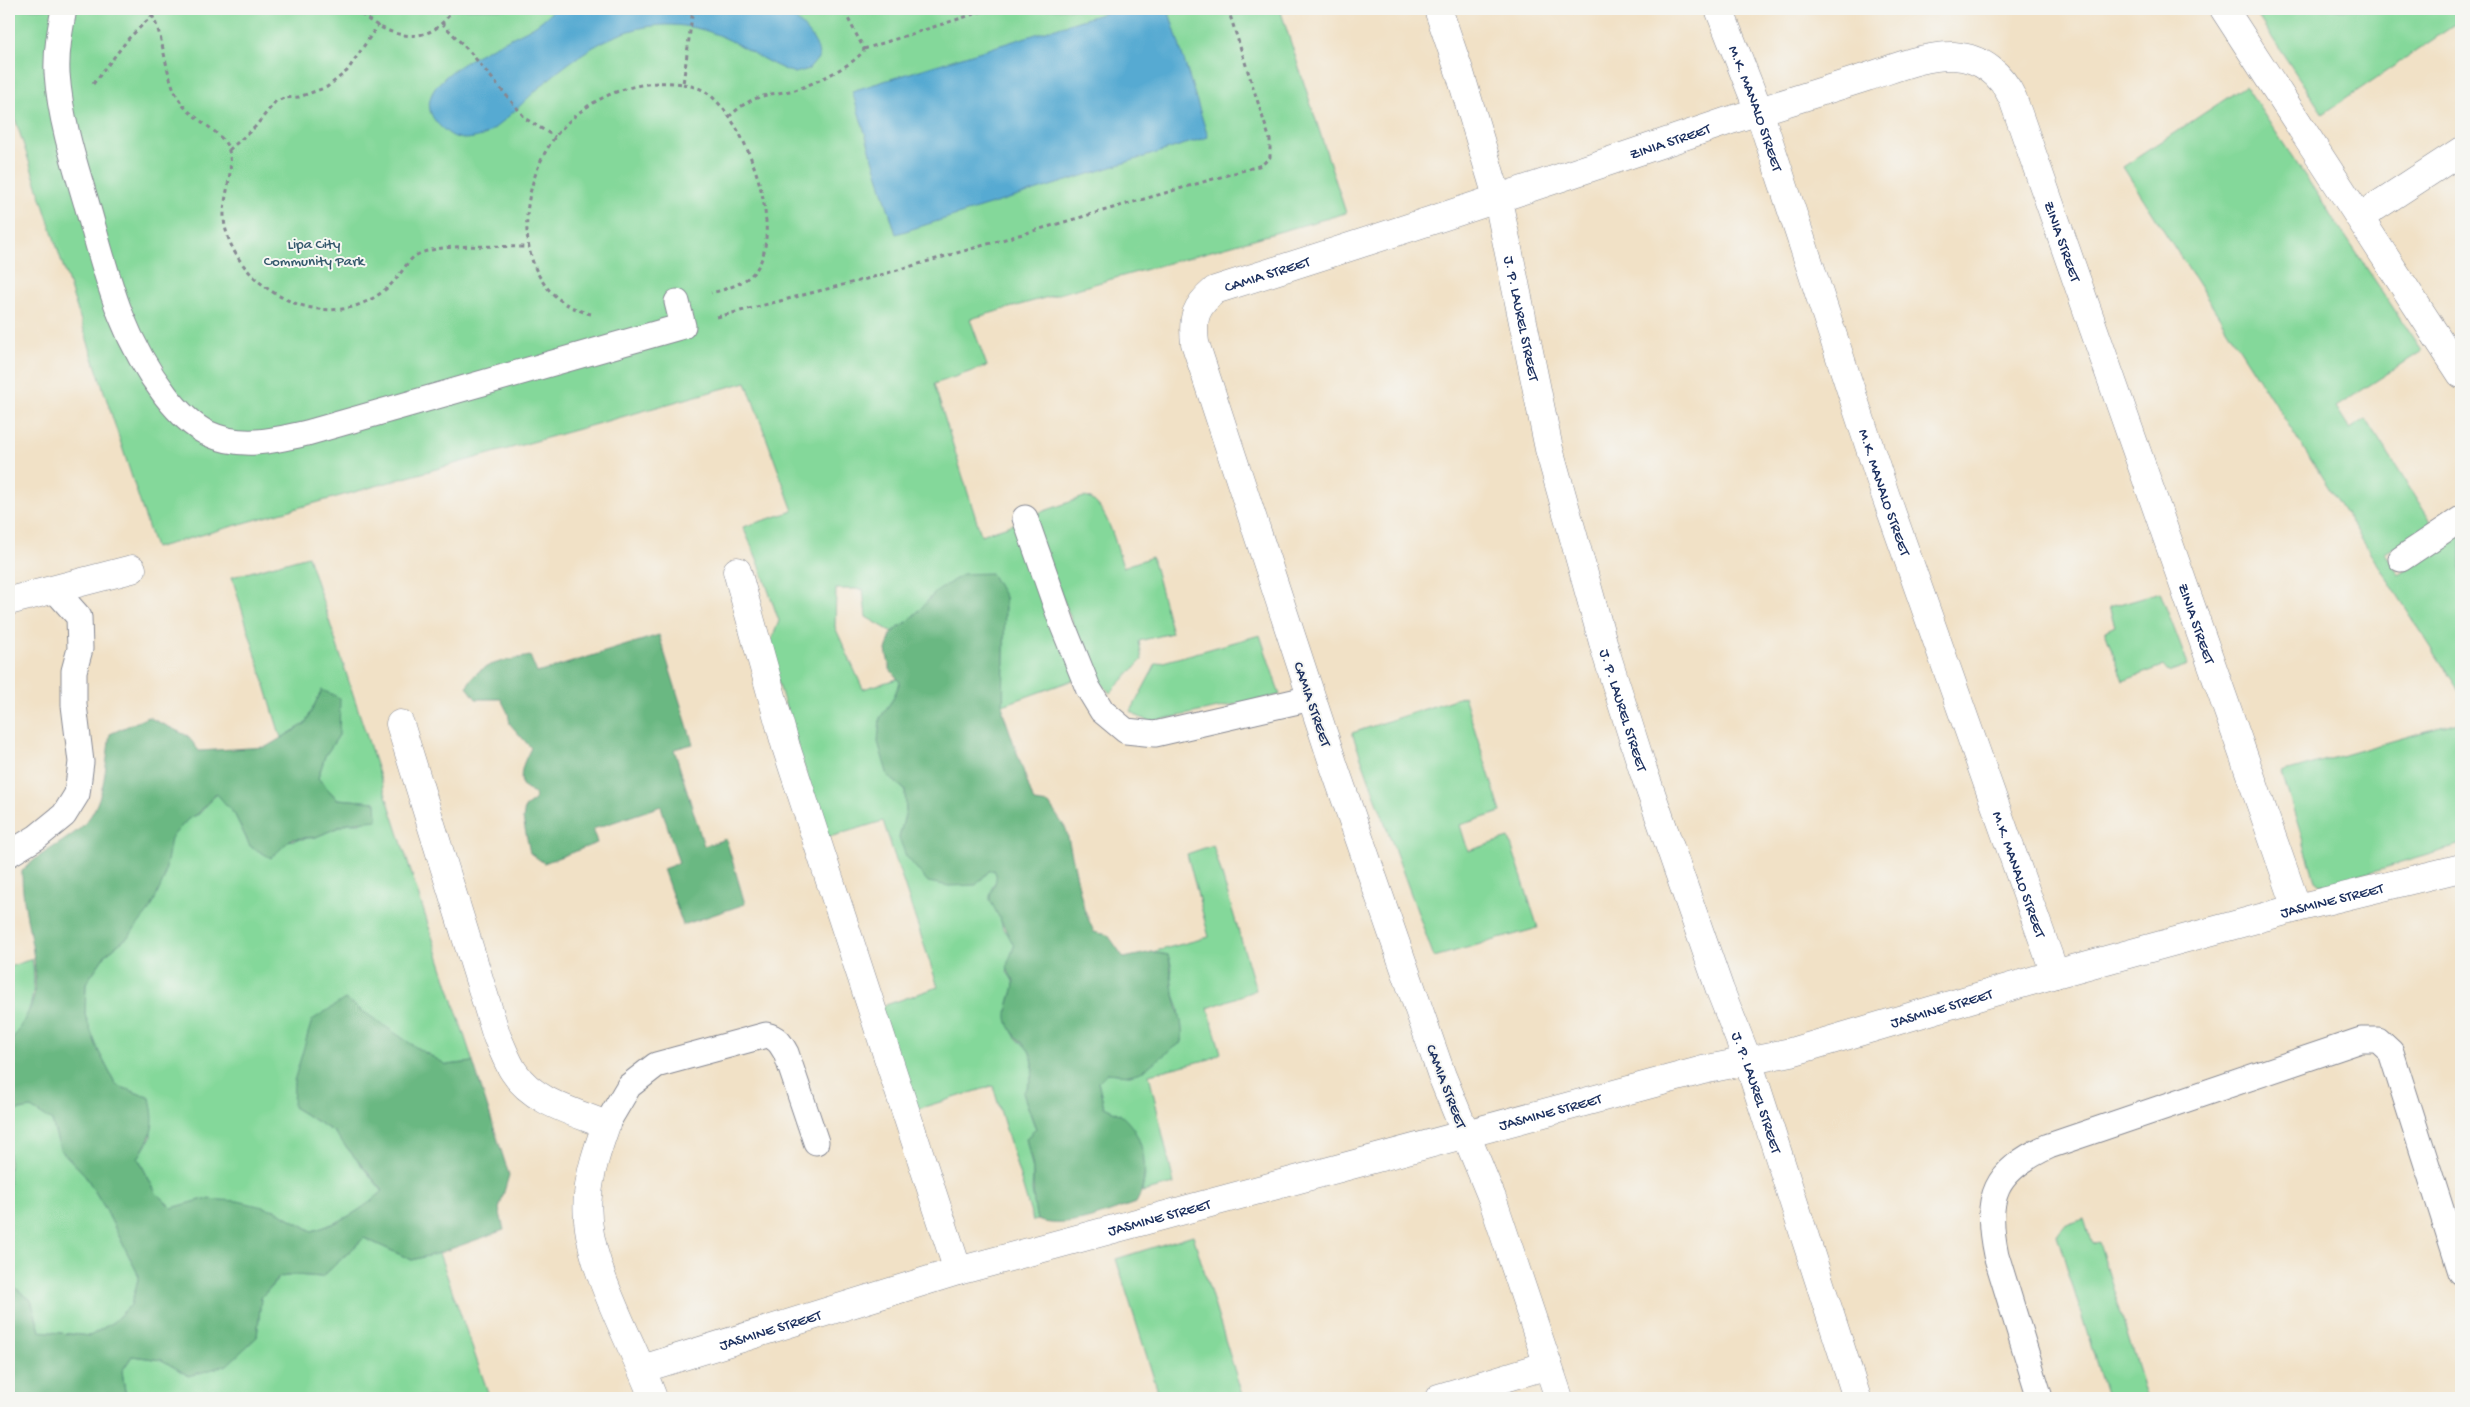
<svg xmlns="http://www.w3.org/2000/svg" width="2470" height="1407" viewBox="0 0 2470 1407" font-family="'Gochi Hand',sans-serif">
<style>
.green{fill:#84d89a;stroke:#50847c}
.forest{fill:#6bb882;stroke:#437470}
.water{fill:#57aad2;stroke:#396c98}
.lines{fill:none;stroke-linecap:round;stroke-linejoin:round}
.service-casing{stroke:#868892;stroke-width:27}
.minor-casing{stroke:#868892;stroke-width:29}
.tertiary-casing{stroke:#868892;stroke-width:29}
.path{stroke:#868892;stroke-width:3;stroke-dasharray:4 4;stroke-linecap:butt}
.service{stroke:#fff;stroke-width:25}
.minor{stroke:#fff;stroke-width:28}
.tertiary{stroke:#fff;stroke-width:28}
.labels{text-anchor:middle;stroke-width:4;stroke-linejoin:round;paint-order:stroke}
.street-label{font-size:15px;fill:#1b2f5e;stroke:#f6f6f2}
.park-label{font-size:15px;fill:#35596d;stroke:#f6f6f2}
</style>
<rect width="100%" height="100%" fill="#f6f6f2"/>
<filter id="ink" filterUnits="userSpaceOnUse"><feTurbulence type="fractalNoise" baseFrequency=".02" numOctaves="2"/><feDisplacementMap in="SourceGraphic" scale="10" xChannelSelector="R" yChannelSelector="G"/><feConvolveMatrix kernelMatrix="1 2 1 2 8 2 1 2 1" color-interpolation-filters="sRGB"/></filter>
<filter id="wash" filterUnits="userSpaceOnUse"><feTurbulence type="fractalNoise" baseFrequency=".0096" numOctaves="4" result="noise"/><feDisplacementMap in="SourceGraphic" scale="20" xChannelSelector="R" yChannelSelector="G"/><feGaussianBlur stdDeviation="1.12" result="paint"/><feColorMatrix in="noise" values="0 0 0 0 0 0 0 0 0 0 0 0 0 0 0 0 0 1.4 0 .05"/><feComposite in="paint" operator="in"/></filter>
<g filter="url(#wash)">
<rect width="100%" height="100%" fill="#f1e1c6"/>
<g class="green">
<path d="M 9,9 L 1280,9 L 1346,213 L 970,319 L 987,366 L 934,384 L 981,535 L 1020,522 L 1076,679 L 1003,705 L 1005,597 L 936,592 L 910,620 L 892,632 L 866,617 L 863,589 L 836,589 L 835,627 L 863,689 L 897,679 L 900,682 L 893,699 L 880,718 L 888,776 L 905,790 L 906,811 L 899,838 L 976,885 L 989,871 L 994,870 L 998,878 L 992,887 L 1003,929 L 1012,939 L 1014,946 L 1007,972 C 1019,987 1012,988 1009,1004 C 1008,1010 1009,1022 1011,1028 C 1013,1036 1019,1041 1025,1046 C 1038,1059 1033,1080 1023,1093 L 1036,1130 L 1026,1138 L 1033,1171 L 1032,1191 L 1037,1220 L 1033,1221 L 993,1086 L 914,1110 L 880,1007 L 938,987 L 883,821 L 826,838 L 771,659 L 771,641 L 779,621 L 758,561 L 743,527 L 793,511 L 746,382 L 155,548 L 9,100 Z"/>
<path d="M 2253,9 L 2461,9 L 2461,25 L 2459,22 L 2323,114 Z"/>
<path d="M 2245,86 L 2422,351 L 2336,407 L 2350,429 L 2366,419 L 2433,525 L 2385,553 L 2399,575 L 2461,535 L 2461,694 L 2123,167 Z"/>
<path d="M 1084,497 C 1106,498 1117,549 1123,567 L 1152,557 L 1172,633 L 1139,641 L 1142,660 L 1110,693 L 1093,674 L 1030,516 Z"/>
<path d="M 308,556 L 473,1062 L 447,1065 L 417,1048 L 293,1107 L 334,1132 L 383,1192 C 358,1212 343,1222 312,1231 L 275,1210 L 205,1199 L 172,1208 L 156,1193 L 138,1158 L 151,1137 L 150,1098 L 116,1085 L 98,1050 L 85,1015 L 86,983 L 106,954 L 129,936 L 164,879 L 170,838 L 188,819 L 199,814 L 217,793 L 235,815 L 250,846 L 316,837 L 348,823 L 360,823 L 375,802 L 337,799 L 318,778 L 325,756 L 339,735 L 322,690 L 305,724 L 281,738 L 232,577 Z"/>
<path d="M 2160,592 L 2188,665 L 2168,672 L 2163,666 L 2123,681 L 2105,631 L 2115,626 L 2109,607 Z"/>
<path d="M 1260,635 L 1280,695 L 1151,722 L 1139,717 L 1131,711 L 1156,664 Z"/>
<path d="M 1464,696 L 1501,812 L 1460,825 L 1468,851 L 1509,838 L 1538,928 L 1434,957 L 1352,733 Z"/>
<path d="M 2461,721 L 2461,845 L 2327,885 L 2320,884 L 2315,880 L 2282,773 Z"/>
<path d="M 1213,845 L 1256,990 L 1208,1008 L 1221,1053 L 1210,1059 L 1149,1074 L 1174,1184 L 1142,1192 L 1145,1174 L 1121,1115 L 1104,1107 L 1098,1082 L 1107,1073 L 1130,1075 L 1182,1042 L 1179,1008 L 1173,992 L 1171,975 L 1172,968 L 1168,955 L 1152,952 L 1209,937 L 1187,854 Z"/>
<path d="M 32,959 C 38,992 29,1021 9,1048 L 9,967 Z"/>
<path d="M 31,1108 L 52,1121 L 60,1149 L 85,1175 L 105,1208 L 139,1276 L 131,1305 L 113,1322 L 90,1336 L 40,1331 L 31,1300 L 9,1283 L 9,1112 Z"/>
<path d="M 2084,1219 L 2092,1244 L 2099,1242 L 2147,1398 L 2107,1398 L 2057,1235 C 2061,1224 2074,1223 2084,1219 Z"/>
<path d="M 1193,1235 L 1243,1398 L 1160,1398 L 1116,1259 Z"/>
<path d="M 364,1238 L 412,1260 L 439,1253 L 490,1398 L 129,1398 L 125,1391 L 122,1371 L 132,1356 L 162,1360 L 189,1376 L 257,1337 L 261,1298 L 280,1277 L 295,1275 L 322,1277 Z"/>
</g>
<g class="forest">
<path d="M 991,573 L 1005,597 L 1003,712 L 1034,802 L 1049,804 L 1066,829 L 1084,909 L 1094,932 L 1108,935 L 1124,958 L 1152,952 L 1168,955 C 1172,967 1170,978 1173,990 C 1177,1009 1184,1022 1182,1042 L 1141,1072 L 1130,1075 L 1107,1073 L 1098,1082 L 1104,1107 C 1110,1110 1117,1112 1122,1116 C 1146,1136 1151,1177 1136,1203 C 1107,1212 1068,1231 1037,1220 C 1033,1204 1033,1189 1033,1173 C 1033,1161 1028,1149 1026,1138 L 1036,1129 L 1023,1093 C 1033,1081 1038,1060 1026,1047 C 1018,1038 1009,1031 1007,1018 C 1006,1006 1014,994 1014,981 C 1002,964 1009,964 1014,946 L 990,900 C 989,889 1001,880 994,870 L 989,871 L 976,885 L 949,886 L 928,882 L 906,856 L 899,838 L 906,811 L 905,790 L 888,776 L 878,742 L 880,718 L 893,699 L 900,682 L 890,669 L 886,650 L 892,632 L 910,620 L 936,592 L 963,574 Z"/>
<path d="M 659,635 L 693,744 L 674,749 L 704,846 L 726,839 L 745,904 L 683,925 L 663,869 L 679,863 L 661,806 L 593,829 L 597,843 L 544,863 L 530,853 L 523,819 L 525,807 L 535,800 L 534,793 L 522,785 C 519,770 525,760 531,748 L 510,724 L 508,713 L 501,699 L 476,699 L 467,687 C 477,662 507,661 530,656 L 537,673 Z"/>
<path d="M 322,690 L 340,698 L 339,735 L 325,756 L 318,778 L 337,799 L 376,802 L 377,820 L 348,823 L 316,837 L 291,839 L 271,858 L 250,846 L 235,815 L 216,793 L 198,814 L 188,819 L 171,838 L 164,879 L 151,908 L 129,936 L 106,954 L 86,983 L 85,1015 L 98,1050 L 116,1085 L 150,1098 C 156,1126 153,1133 138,1158 L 156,1193 L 172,1208 L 204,1199 L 238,1201 L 275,1210 L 312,1231 C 341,1223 360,1211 383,1191 L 334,1132 L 293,1107 L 294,1081 L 312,1020 L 345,999 L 417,1048 L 447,1065 L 473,1062 L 509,1175 L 499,1209 L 504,1230 L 439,1253 L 412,1260 L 364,1238 L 322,1277 L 295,1275 L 279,1277 L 261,1298 L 257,1337 L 227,1365 L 189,1376 L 162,1360 L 132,1356 L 122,1371 L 125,1391 L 129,1398 L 9,1398 L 9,1283 L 31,1300 L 40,1331 L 90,1336 L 113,1322 L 131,1305 L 139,1276 L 105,1208 L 85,1175 L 60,1149 L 52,1121 L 31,1108 L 9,1112 C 9,1100 5,1057 9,1047 C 17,1028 34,1011 35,988 C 38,951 21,909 22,871 C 38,854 60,845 78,830 C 106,807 105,767 110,734 L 148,717 L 188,736 L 199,751 L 266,747 L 305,724 Z"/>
</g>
<g class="water">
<path d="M 555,9 L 781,9 C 797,19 818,37 819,57 L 809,69 L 795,73 C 764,64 738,40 707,31 C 642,11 589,44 542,85 C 523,102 506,121 485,135 C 472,139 460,142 448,133 C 385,87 499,46 531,28 C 540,23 547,16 555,9 Z"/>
<path d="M 1117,9 L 1168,9 L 1208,137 L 896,234 L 852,91 Z"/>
</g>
</g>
<g filter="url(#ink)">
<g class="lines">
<defs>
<g id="service">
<path d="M 64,9 C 60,30 56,51 57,73 C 60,118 74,162 87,205 C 107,276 120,336 166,396 C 177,410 191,425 207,433 C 241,449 273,441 307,433 L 683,326 L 677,302"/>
<path d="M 1025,518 L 1063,626 L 1088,688 L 1102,711 L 1126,731 L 1155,734 L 1311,698"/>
<path d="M 2401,559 L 2461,519"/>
<path d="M 9,854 L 37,837 L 64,815 L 77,794 L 81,762 L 74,705 L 74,671 L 80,649 L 79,617 L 55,590"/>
<path d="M 606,1125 L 629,1086 L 656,1065 L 766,1035 C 777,1037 781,1044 786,1053 L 816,1142"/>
<path d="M 2040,1398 L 1996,1255 C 1984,1197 1994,1171 2049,1146 L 2361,1040 L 2378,1040 L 2391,1052 L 2461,1272"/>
</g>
<g id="minor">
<path id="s1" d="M 1719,9 L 1759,111 L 1885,494 L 2055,974"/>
<path d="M 2224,9 L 2461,374"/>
<path d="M 2360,217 L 2461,151"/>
<path d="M 737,571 L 786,747 L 958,1271"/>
<path d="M 9,601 L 132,569"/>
<path d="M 400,724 L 497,1037 C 503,1049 507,1062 514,1072 C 533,1102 575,1112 606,1125 C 598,1148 590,1171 588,1195 C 581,1259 632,1339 653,1398"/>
<path id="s2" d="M 642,1369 L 958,1271 L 1703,1070 L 1791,1052 L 2055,974 L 2297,908 L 2461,868"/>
<path d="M 1439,1398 L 1548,1365"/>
<path id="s3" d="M 1559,1398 L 1492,1198 L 1442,1076 L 1334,766 L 1195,343 C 1192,317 1195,307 1215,290 C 1387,236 1558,179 1728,121 C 1774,106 1821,92 1867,77 C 1895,68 1925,55 1954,56 C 1983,58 2002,75 2013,99 L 2297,908"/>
</g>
<g id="tertiary">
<path id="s4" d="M 1438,9 L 1460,73 L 1498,200 L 1549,449 L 1606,653 L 1643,770 L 1720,990 L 1748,1061 L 1857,1398"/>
</g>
</defs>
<use href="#service" class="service-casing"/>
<use href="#minor" class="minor-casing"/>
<use href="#tertiary" class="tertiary-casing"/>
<g class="path">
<path d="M 355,9 C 375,27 406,45 433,30 C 441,26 448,16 455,9"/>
<path d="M 152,15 C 166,42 164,79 182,104 C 194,120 225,133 229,151 C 235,176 220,201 225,226 C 236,280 299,321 352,307 C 369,302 384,293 396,279 C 402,272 407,262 415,256 C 438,242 500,247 528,247"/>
<path d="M 442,23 L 470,52 L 526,119 L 555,137"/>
<path d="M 864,49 L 990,9"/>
<path d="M 93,84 L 129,38 L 159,9"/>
<path d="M 683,84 C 690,86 698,87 704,91 C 745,115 787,231 755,271 C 744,284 727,289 711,293"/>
<path d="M 729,117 C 737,109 746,102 757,98 C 770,93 783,93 795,90 C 811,85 859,63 864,49 L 843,9"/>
<path d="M 229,150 L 255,127 L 275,102 L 284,98 L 299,97 L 327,87 L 347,71 L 378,25"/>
<path d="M 591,314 C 511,295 514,192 555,137 C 583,99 636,77 683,84 L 693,9"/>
<path d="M 717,317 L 870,278 L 1262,165 L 1270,157 L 1270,140 L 1228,9"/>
</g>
<use href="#service" class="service"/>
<use href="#minor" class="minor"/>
<use href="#tertiary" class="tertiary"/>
</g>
</g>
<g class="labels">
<g class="street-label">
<text dy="5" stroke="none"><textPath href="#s1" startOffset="106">M.K. MANALO STREET</textPath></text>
<text dy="5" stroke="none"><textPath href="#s3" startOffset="1655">ZINIA STREET</textPath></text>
<text dy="5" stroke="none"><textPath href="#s3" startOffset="2180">ZINIA STREET</textPath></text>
<text dy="5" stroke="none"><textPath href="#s3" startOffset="1231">CAMIA STREET</textPath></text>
<text dy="5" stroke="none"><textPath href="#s4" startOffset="321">J. P. LAUREL STREET</textPath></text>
<text dy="5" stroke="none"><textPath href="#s1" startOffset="511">M.K. MANALO STREET</textPath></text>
<text dy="5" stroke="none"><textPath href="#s3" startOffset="2585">ZINIA STREET</textPath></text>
<text transform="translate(1313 704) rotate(71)" y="5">CAMIA STREET</text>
<text dy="5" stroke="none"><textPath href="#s4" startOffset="726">J. P. LAUREL STREET</textPath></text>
<text dy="5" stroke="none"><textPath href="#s1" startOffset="916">M.K. MANALO STREET</textPath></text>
<text dy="5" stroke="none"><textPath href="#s2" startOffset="1754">JASMINE STREET</textPath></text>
<text dy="5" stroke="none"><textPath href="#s2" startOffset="1349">JASMINE STREET</textPath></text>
<text transform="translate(1447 1086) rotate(69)" y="5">CAMIA STREET</text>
<text dy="5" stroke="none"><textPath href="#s4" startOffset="1131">J. P. LAUREL STREET</textPath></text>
<text dy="5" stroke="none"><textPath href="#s2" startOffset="944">JASMINE STREET</textPath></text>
<text dy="5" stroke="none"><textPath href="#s2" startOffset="539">JASMINE STREET</textPath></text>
<text dy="5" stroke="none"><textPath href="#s2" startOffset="134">JASMINE STREET</textPath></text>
</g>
<g class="park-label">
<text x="314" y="248">Lipa City<tspan x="314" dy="17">Community Park</tspan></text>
</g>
</g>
<rect width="2470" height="1407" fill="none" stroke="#f6f6f2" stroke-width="30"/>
</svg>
